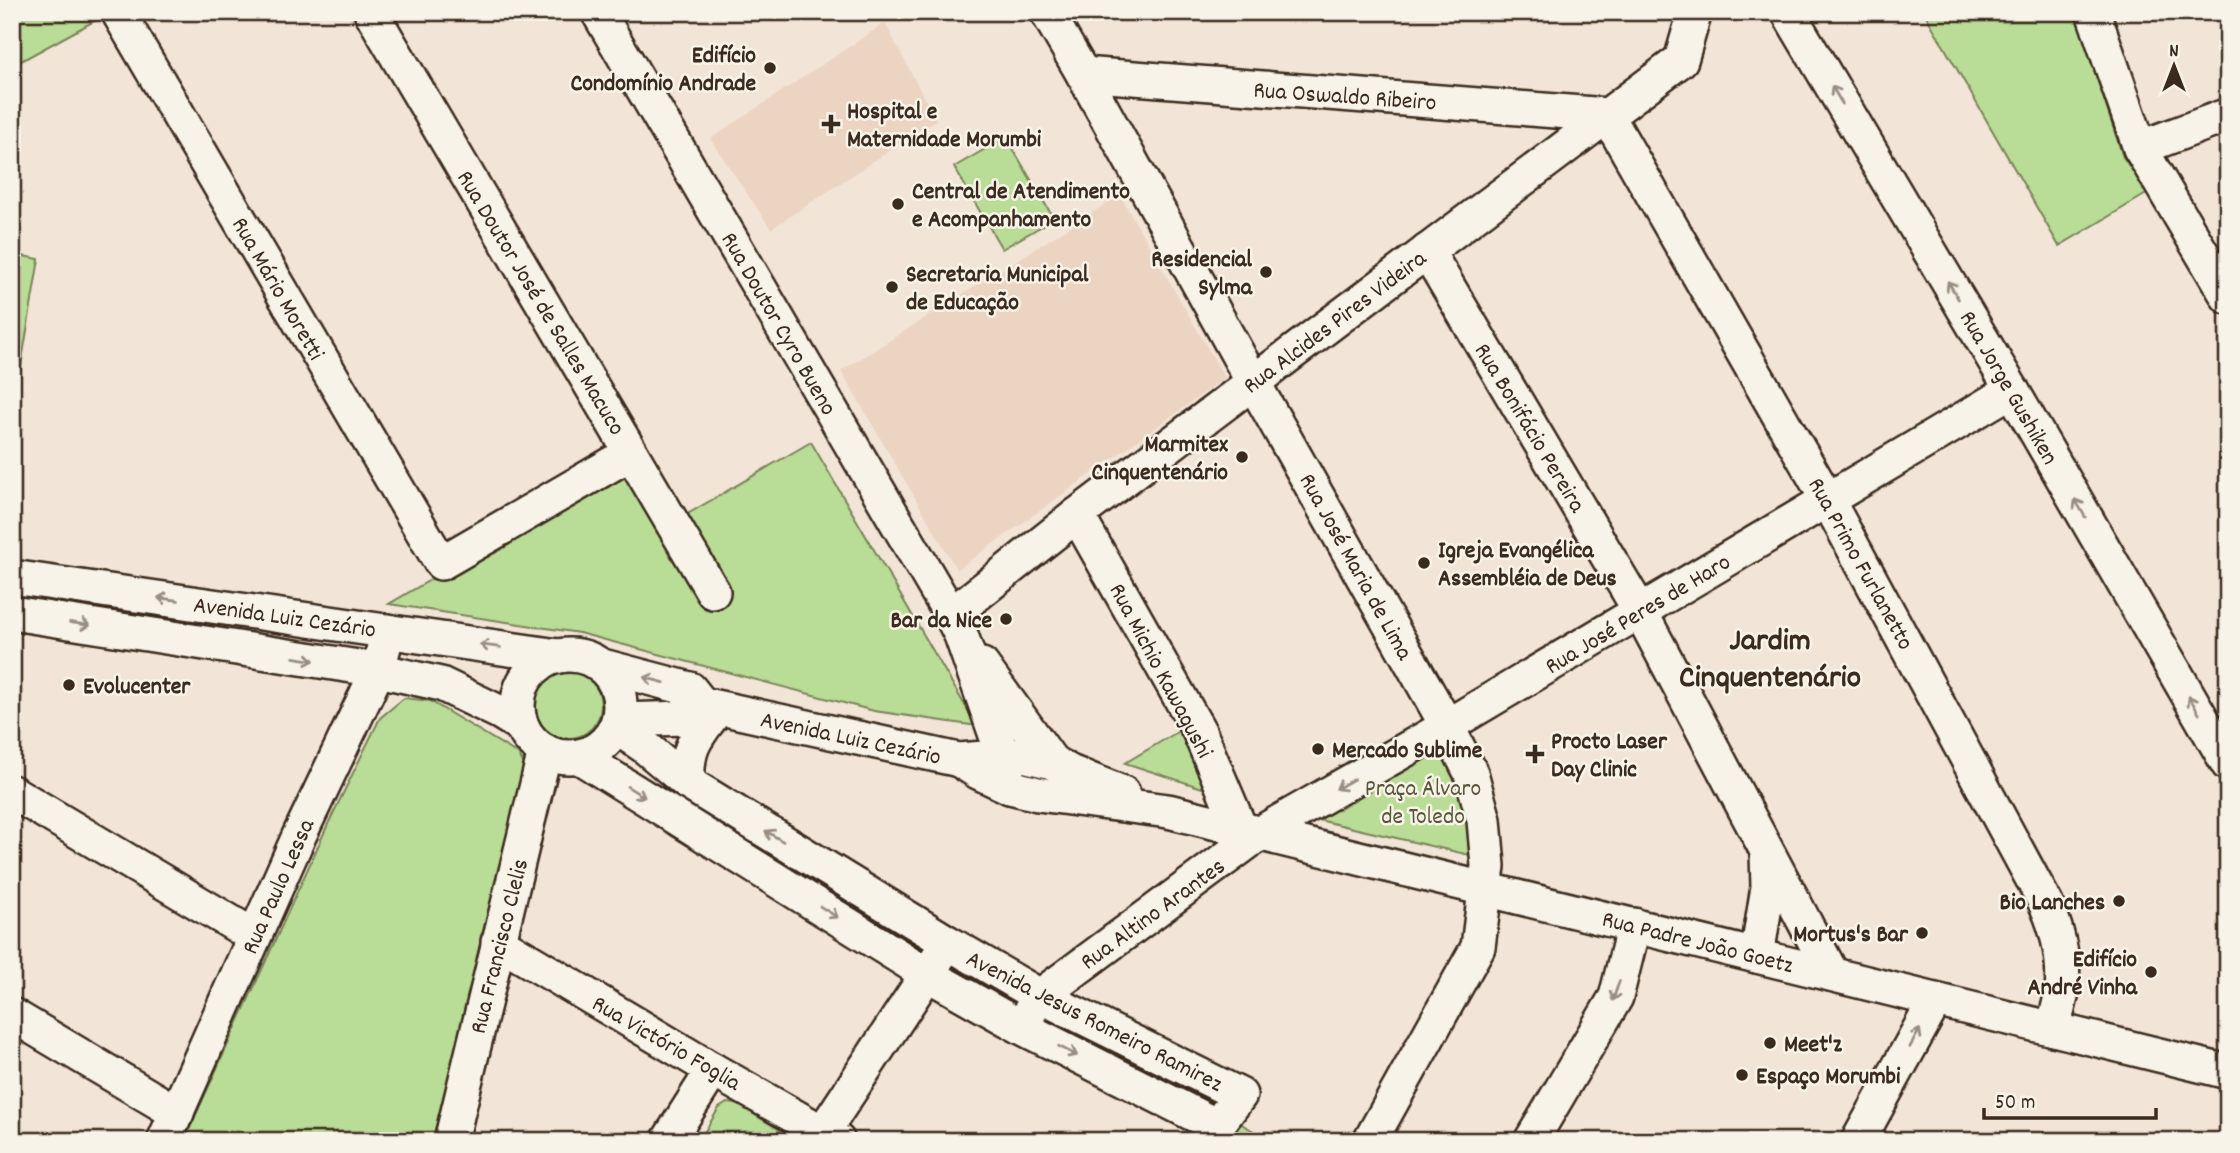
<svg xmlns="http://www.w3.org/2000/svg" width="2240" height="1153" viewBox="0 0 2240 1153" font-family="Dekko,sans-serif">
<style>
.built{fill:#ecd4c3}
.green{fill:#b9dc96;stroke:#7a835a;stroke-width:2}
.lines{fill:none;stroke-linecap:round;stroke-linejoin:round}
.minor-casing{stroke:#3b2a1e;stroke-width:38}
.minor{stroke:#f7f3e8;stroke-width:33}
.oneway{stroke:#998e83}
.poi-dot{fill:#3b2a1e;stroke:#f7f3e8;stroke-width:2.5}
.labels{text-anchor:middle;stroke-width:5;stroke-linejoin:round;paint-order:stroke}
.poi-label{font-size:24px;font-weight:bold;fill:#3b2a1e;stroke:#f7f3e8;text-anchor:start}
.street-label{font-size:24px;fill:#3b2a1e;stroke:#f7f3e8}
.park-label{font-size:24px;fill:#5a563c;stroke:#f7f3e8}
.district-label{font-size:32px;font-weight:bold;fill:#3b2a1e;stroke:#f7f3e8}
</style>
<rect width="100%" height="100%" fill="#f2e5d7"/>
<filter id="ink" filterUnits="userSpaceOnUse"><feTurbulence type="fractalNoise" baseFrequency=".0143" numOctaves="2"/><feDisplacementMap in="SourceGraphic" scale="14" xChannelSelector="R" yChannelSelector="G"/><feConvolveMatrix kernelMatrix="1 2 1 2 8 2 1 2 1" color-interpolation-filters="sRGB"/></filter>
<g filter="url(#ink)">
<g class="built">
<path d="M 885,23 L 936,120 L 771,229 L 710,139 Z"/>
<path d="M 1120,195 L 1225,378 L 957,570 L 841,371 Z"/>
</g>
<g class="green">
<path d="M 12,12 L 106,12 L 107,14 L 12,66 Z"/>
<path d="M 1924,12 L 2075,12 L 2123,157 L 2148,193 L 2059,246 Z"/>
<path d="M 1006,137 L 1054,219 L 1002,249 L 954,167 Z"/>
<path d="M 12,254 L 39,259 L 12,420 Z"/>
<path d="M 811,442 L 977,726 L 874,711 L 579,633 L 389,604 L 627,465 L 684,516 Z"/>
<circle cx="568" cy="705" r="33"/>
<path d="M 404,698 L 430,701 L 518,754 L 524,764 L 526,781 L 432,1141 L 184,1141 L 329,822 L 380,718 Z"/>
<path d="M 1179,731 L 1207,777 L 1206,786 L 1202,788 L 1125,763 Z"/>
<path d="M 1439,739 L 1460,777 L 1478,857 L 1310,818 Z"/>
<path d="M 727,1103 L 737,1104 L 798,1141 L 699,1141 L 719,1108 Z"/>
<path d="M 1238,1122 L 1271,1141 L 1226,1141 Z"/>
</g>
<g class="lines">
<defs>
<g id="minor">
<path d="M 118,12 L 441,563 L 631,453"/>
<path d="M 371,12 L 713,592"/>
<path d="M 598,12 L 951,615 L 961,635 L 997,738 L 1010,787"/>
<path d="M 1047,12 L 1083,74 L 1253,382 L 1447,726 L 1471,773 L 1484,820 L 1488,866 L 1478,947 L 1370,1141"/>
<path d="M 1788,12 L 2012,390 L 2228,764"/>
<path d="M 2093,12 L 2140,148 L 2228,297"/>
<path d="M 1083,74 L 1607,115 L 1827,499 L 2046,904 C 2058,931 2065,961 2062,991 C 2060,1003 2056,1016 2053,1029"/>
<path d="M 2140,148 L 2228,115"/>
<path d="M 1427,251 L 1640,611 L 1832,974"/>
<path d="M 1077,515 L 1199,731 L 1240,828"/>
<path d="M 12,577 L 558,656"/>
<path d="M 12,613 L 378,670 L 441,684 L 501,713 L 522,726"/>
<path d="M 951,615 L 1077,515 L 1681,60 L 1695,12"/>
<circle cx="569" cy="706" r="51"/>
<path d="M 599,665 L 690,689 L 702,704 L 959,760 L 1023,755 L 1052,762 L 1070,772 L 1123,793"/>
<path d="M 982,665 L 1052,762"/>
<path d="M 619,720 L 687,718 L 702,704"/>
<path d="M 578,756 L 927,974 L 1021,1027 L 1217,1126 L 1240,1095 L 1040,996 L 947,942 L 688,783 L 644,746 L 616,727"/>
<path d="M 959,760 L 978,772 L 1010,787 L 1038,794 L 1168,811 L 2228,1072"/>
<path d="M 688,783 C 686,745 697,737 718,708"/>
<path d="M 12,792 L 254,936"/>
<path d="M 498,942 L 713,1070 L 838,1141"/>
<path d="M 1757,956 L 1768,887 L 1767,853"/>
<path d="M 1029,1013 L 1040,996 L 1260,833 L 1447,726 L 2012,390"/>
<path d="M 12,1015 L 177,1113"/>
<path d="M 823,1132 L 939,956"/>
<path d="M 164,1141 L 299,836 L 378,670 L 388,631"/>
<path d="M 451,1141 L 545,751"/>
<path d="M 668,1141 L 713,1070"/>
<path d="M 1531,1141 L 1616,997 L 1634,925"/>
<path d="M 1858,1141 L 1935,1001"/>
</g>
</defs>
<use href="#minor" class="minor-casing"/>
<use href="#minor" class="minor"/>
</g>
<defs><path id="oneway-shaft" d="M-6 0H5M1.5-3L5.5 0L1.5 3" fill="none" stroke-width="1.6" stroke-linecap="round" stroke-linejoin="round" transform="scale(1.75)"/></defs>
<g class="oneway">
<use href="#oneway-shaft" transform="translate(1837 95) rotate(-121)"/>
<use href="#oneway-shaft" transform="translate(1953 290) rotate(-121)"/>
<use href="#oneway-shaft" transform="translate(2080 508) rotate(-120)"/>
<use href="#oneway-shaft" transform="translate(168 599) rotate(-172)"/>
<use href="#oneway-shaft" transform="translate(80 624) rotate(9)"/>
<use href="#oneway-shaft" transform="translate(490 646) rotate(-172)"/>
<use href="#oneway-shaft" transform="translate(304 659) rotate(9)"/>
<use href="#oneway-shaft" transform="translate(654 680) rotate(-166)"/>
<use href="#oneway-shaft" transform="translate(2194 705) rotate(-120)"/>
<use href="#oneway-shaft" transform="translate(1345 784) rotate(150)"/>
<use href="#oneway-shaft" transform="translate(636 792) rotate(32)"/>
<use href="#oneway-shaft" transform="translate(774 836) rotate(-149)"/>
<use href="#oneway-shaft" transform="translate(829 912) rotate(32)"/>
<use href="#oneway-shaft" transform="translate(1616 991) rotate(109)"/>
<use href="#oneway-shaft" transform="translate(1915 1038) rotate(-61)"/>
<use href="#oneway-shaft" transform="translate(1068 1051) rotate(27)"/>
</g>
</g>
<g class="poi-dot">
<circle cx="770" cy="68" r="7"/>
<path d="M827.5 113.5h7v7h7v7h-7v7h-7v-7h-7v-7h7z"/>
<circle cx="898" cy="204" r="7"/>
<circle cx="1266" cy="272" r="7"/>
<circle cx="892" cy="287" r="7"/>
<circle cx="1242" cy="457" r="7"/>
<circle cx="1424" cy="563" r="7"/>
<circle cx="1006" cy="619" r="7"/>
<circle cx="69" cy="685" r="7"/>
<circle cx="1318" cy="749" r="7"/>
<path d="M1531.5 743.5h7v7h7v7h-7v7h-7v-7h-7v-7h7z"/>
<circle cx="2119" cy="901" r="7"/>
<circle cx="1922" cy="933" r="7"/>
<circle cx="2151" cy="972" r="7"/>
<circle cx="1770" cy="1043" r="7"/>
<circle cx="1742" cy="1075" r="7"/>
</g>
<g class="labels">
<g class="poi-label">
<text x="756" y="62" text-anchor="end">Edifício<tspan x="756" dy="28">Condomínio Andrade</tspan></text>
<text x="847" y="118">Hospital e<tspan x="847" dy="28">Maternidade Morumbi</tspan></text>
<text x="912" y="198">Central de Atendimento<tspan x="912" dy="28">e Acompanhamento</tspan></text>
<text x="1252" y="266" text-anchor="end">Residencial<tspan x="1252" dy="28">Sylma</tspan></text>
<text x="906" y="281">Secretaria Municipal<tspan x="906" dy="28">de Educação</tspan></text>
<text x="1228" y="451" text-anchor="end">Marmitex<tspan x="1228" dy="28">Cinquentenário</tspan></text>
<text x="1438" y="557">Igreja Evangélica<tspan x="1438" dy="28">Assembléia de Deus</tspan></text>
<text x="992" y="627" text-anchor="end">Bar da Nice</text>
<text x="83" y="693">Evolucenter</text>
<text x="1551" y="748">Procto Laser<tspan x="1551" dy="28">Day Clinic</tspan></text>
<text x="1332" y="757">Mercado Sublime</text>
<text x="2105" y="909" text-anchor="end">Bio Lanches</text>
<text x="1908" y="941" text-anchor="end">Mortus's Bar</text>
<text x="2137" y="966" text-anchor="end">Edifício<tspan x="2137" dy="28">André Vinha</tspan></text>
<text x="1784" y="1051">Meet'z</text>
<text x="1756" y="1083">Espaço Morumbi</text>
</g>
<g class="street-label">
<text transform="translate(1345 95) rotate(4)" y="8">Rua Oswaldo Ribeiro</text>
<text transform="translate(279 288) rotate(60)" y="8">Rua Mário Moretti</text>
<text transform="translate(542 302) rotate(59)" y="8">Rua Doutor José de Salles Macuco</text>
<text transform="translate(1334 321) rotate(-37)" y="8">Rua Alcides Pires Videira</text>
<text transform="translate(780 323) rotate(60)" y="8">Rua Doutor Cyro Bueno</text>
<text transform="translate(2010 387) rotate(60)" y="8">Rua Jorge Gushiken</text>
<text transform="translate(1531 427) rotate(59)" y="8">Rua Bonifácio Pereira</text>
<text transform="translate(1862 563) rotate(61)" y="8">Rua Primo Furlanetto</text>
<text transform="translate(1357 566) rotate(61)" y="8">Rua José Maria de Lima</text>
<text transform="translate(1637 613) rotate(-31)" y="8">Rua José Peres de Haro</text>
<text transform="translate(285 616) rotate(8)" y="8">Avenida Luiz Cezário</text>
<text transform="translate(1162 670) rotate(62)" y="8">Rua Michio Kawagushi</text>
<text transform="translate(851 737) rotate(12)" y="8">Avenida Luiz Cezário</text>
<text transform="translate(277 886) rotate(-66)" y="8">Rua Paulo Lessa</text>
<text transform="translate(1152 913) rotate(-36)" y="8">Rua Altino Arantes</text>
<text transform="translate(1698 941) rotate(14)" y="8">Rua Padre João Goetz</text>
<text transform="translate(498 946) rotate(-76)" y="8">Rua Francisco Clelis</text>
<text transform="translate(1095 1020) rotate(27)" y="8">Avenida Jesus Romeiro Ramirez</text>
<text transform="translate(667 1042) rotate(30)" y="8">Rua Victório Foglia</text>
</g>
<g class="park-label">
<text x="1423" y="795">Praça Álvaro<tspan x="1423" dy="28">de Toledo</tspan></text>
</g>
<g class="district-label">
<text x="1770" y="649">Jardim<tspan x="1770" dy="37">Cinquentenário</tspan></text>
</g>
</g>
<rect width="2240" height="1153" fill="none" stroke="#f7f3e8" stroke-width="42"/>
<rect x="21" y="21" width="2198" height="1111" fill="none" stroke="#3b2a1e" stroke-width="2.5" filter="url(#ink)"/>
<g transform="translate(2174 66)" stroke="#f7f3e8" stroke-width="5" paint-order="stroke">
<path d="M0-5L12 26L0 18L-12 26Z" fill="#3b2a1e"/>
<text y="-10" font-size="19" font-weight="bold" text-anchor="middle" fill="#3b2a1e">N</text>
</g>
<path d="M1984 1108v10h172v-10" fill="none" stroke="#3b2a1e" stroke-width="3.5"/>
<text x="1995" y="1108" font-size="21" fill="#3b2a1e" stroke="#f7f3e8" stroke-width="5" paint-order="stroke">50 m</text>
</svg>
